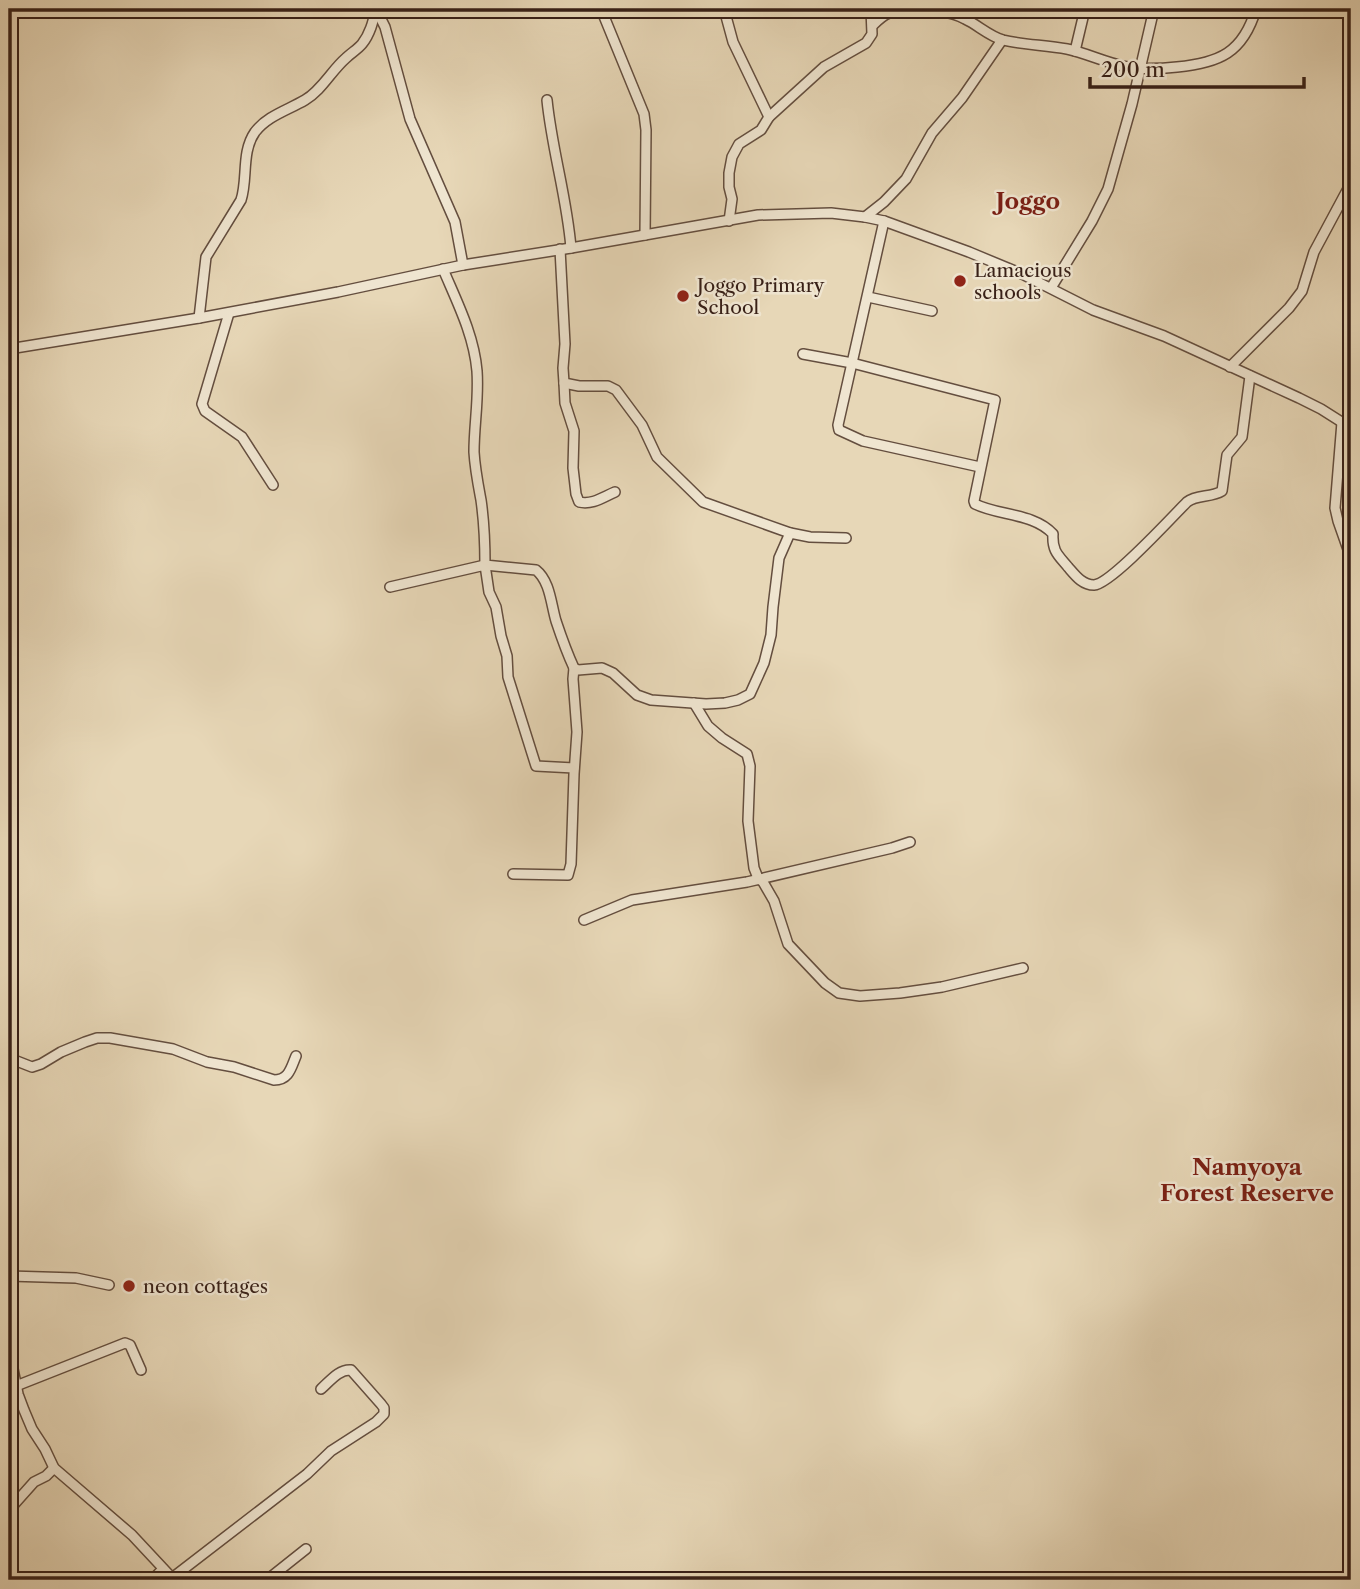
<svg xmlns="http://www.w3.org/2000/svg" width="1360" height="1589" viewBox="0 0 1360 1589" font-family="'Libre Caslon Text',serif">
<style>
.lines{fill:none;stroke-linecap:round;stroke-linejoin:round}
.minor-casing{stroke:#644e3f;stroke-width:12}
.minor{stroke:#efe5d0;stroke-width:9}
.poi-dot{fill:#8f2418;stroke:#efe5d0;stroke-width:2.5}
.labels{text-anchor:middle;stroke-width:5;stroke-linejoin:round;paint-order:stroke}
.poi-label{font-size:19px;fill:#382017;stroke:#efe5d0;text-anchor:start}
.quarter-label{font-size:23px;font-weight:bold;fill:#7a1f14;stroke:#efe5d0}
</style>
<rect width="100%" height="100%" fill="#e7d7b7"/>
<filter id="stains"><feTurbulence type="fractalNoise" baseFrequency=".00286" numOctaves="4"/><feColorMatrix values="0 0 0 0 .2 0 0 0 0 .09 0 0 0 0 .02 0 0 0 .5 -.17"/></filter>
<radialGradient id="worn" r=".72"><stop offset=".6" stop-color="#630" stop-opacity="0"/><stop offset="1" stop-color="#630" stop-opacity=".3"/></radialGradient>
<g class="lines">
<defs>
<g id="minor">
<path d="M 376,9 L 385,27 L 410,119 L 455,222 L 463,265"/>
<path d="M 601,9 L 644,114 L 646,130 L 645,235"/>
<path d="M 724,9 L 733,42 L 769,117"/>
<path d="M 913,9 C 929,9 950,11 965,19 C 978,25 989,36 1003,40 C 1023,45 1046,45 1067,49 C 1086,53 1104,62 1123,66 C 1141,70 1158,69 1177,67 C 1219,63 1243,53 1256,9"/>
<path d="M 873,25 C 886,12 891,11 910,9"/>
<path d="M 1075,51 L 1085,9"/>
<path d="M 547,100 C 552,150 567,198 571,248"/>
<path d="M 865,217 L 884,202 L 906,179 L 932,133 L 962,98 L 1002,40"/>
<path d="M 729,221 L 732,199 L 729,187 L 729,173 L 732,157 L 739,144 L 761,130 L 769,117 L 824,67 L 866,43 L 872,34 L 871,9"/>
<path d="M 884,221 L 838,425 L 839,430 L 863,441 L 980,467"/>
<path d="M 560,249 L 565,344 L 563,368 L 564,383 L 579,386 L 608,386 L 616,390 L 642,425 L 657,457 L 703,502 L 790,533 L 810,537 L 846,538"/>
<path d="M 443,269 C 457,302 474,335 477,371 C 479,399 474,425 474,452 C 475,469 478,484 481,500 C 484,521 485,544 485,565 L 536,570 C 550,581 551,604 556,621 C 561,636 567,653 574,668 L 578,670 L 602,668 L 613,673 L 637,695 L 651,700 L 706,704 L 725,703 L 738,700 L 750,694 L 764,663 L 771,635 L 773,607 L 779,558 L 790,533"/>
<path d="M 1051,288 L 1092,221 L 1108,189 L 1132,104 L 1154,9"/>
<path d="M 868,297 L 932,311"/>
<path d="M 229,313 L 202,404 L 205,411 L 242,437 L 273,485"/>
<path d="M 199,318 L 206,257 L 241,200 C 248,179 241,152 255,132 C 267,116 288,110 305,100 C 322,90 331,71 346,58 C 351,53 358,49 362,44 C 370,34 373,22 376,9"/>
<path d="M 9,349 L 199,318 L 338,292 L 463,265 L 571,248 L 758,215 L 831,213 L 865,217 L 884,221 L 969,252 L 1022,274 L 1093,310 L 1164,336 L 1299,398 L 1321,409 L 1351,428"/>
<path d="M 803,354 L 852,363 L 995,400 L 974,501 L 975,504 C 999,516 1034,513 1053,534 C 1052,551 1058,555 1068,567 C 1075,575 1082,585 1094,585 C 1111,584 1172,517 1187,502 C 1197,494 1211,498 1222,491 L 1227,455 L 1242,437 L 1250,376"/>
<path d="M 1230,367 L 1289,308 L 1302,291 L 1314,252 L 1351,183"/>
<path d="M 564,383 L 565,403 L 574,431 L 573,468 L 576,494 L 579,502 C 593,505 603,497 615,492"/>
<path d="M 1342,422 L 1335,508 L 1338,521 L 1351,558"/>
<path d="M 390,587 L 485,565 L 489,592 L 496,607 L 501,636 L 507,656 L 508,677 L 536,766 L 574,768"/>
<path d="M 694,703 L 708,726 L 722,738 L 747,754 L 750,766 L 748,821 L 754,868 L 758,878 L 763,882 L 774,901 L 788,944 L 825,983 L 839,993 L 860,996 L 900,993 L 942,987 L 1023,968"/>
<path d="M 513,874 L 568,875 L 571,864 L 574,774 L 577,732 L 573,679 L 574,668"/>
<path d="M 584,920 L 632,900 L 747,882 L 892,848 L 910,842"/>
<path d="M 9,1058 L 32,1067 L 41,1064 L 61,1052 L 85,1042 L 97,1038 L 110,1038 L 173,1049 L 207,1062 L 234,1067 L 274,1080 C 289,1080 291,1068 296,1056"/>
<path d="M 9,1276 L 76,1278 L 109,1285"/>
<path d="M 9,1349 L 18,1394 L 24,1410 L 32,1429 L 45,1449 L 54,1468 L 132,1535 L 174,1580"/>
<path d="M 16,1386 L 125,1343 L 130,1345 L 141,1370"/>
<path d="M 9,1510 L 34,1482 L 46,1476 L 54,1468"/>
<path d="M 172,1578 L 307,1474 L 331,1451 L 376,1422 L 384,1414 L 384,1408 L 381,1404 L 351,1370 C 339,1369 330,1381 321,1389"/>
<path d="M 152,1580 L 163,1569"/>
<path d="M 267,1580 L 306,1549"/>
</g>
</defs>
<use href="#minor" class="minor-casing"/>
<use href="#minor" class="minor"/>
</g>
<g class="poi-dot">
<circle cx="960" cy="281" r="7"/>
<circle cx="683" cy="296" r="7"/>
<circle cx="129" cy="1286" r="7"/>
</g>
<g class="labels">
<g class="poi-label">
<text x="974" y="277">Lamacious<tspan x="974" dy="22">schools</tspan></text>
<text x="697" y="292">Joggo Primary<tspan x="697" dy="22">School</tspan></text>
<text x="143" y="1293">neon cottages</text>
</g>
<g class="quarter-label">
<text x="1028" y="209">Joggo</text>
<text x="1247" y="1175">Namyoya<tspan x="1247" dy="26">Forest Reserve</tspan></text>
</g>
</g>
<rect width="1360" height="1589" fill="none" stroke="#e7d7b7" stroke-width="35"/>
<rect x="10" y="10" width="1339" height="1568" fill="none" stroke="#382017" stroke-width="3.5"/>
<rect x="18" y="18" width="1325" height="1554" fill="none" stroke="#382017" stroke-width="2"/>
<path d="M1090 77v10h214v-10" fill="none" stroke="#382017" stroke-width="3.5"/>
<text x="1101" y="77" font-size="21" fill="#382017" stroke="#efe5d0" stroke-width="5" paint-order="stroke">200 m</text>
<rect width="100%" height="100%" filter="url(#stains)"/>
<rect width="100%" height="100%" fill="url(#worn)"/>
</svg>
